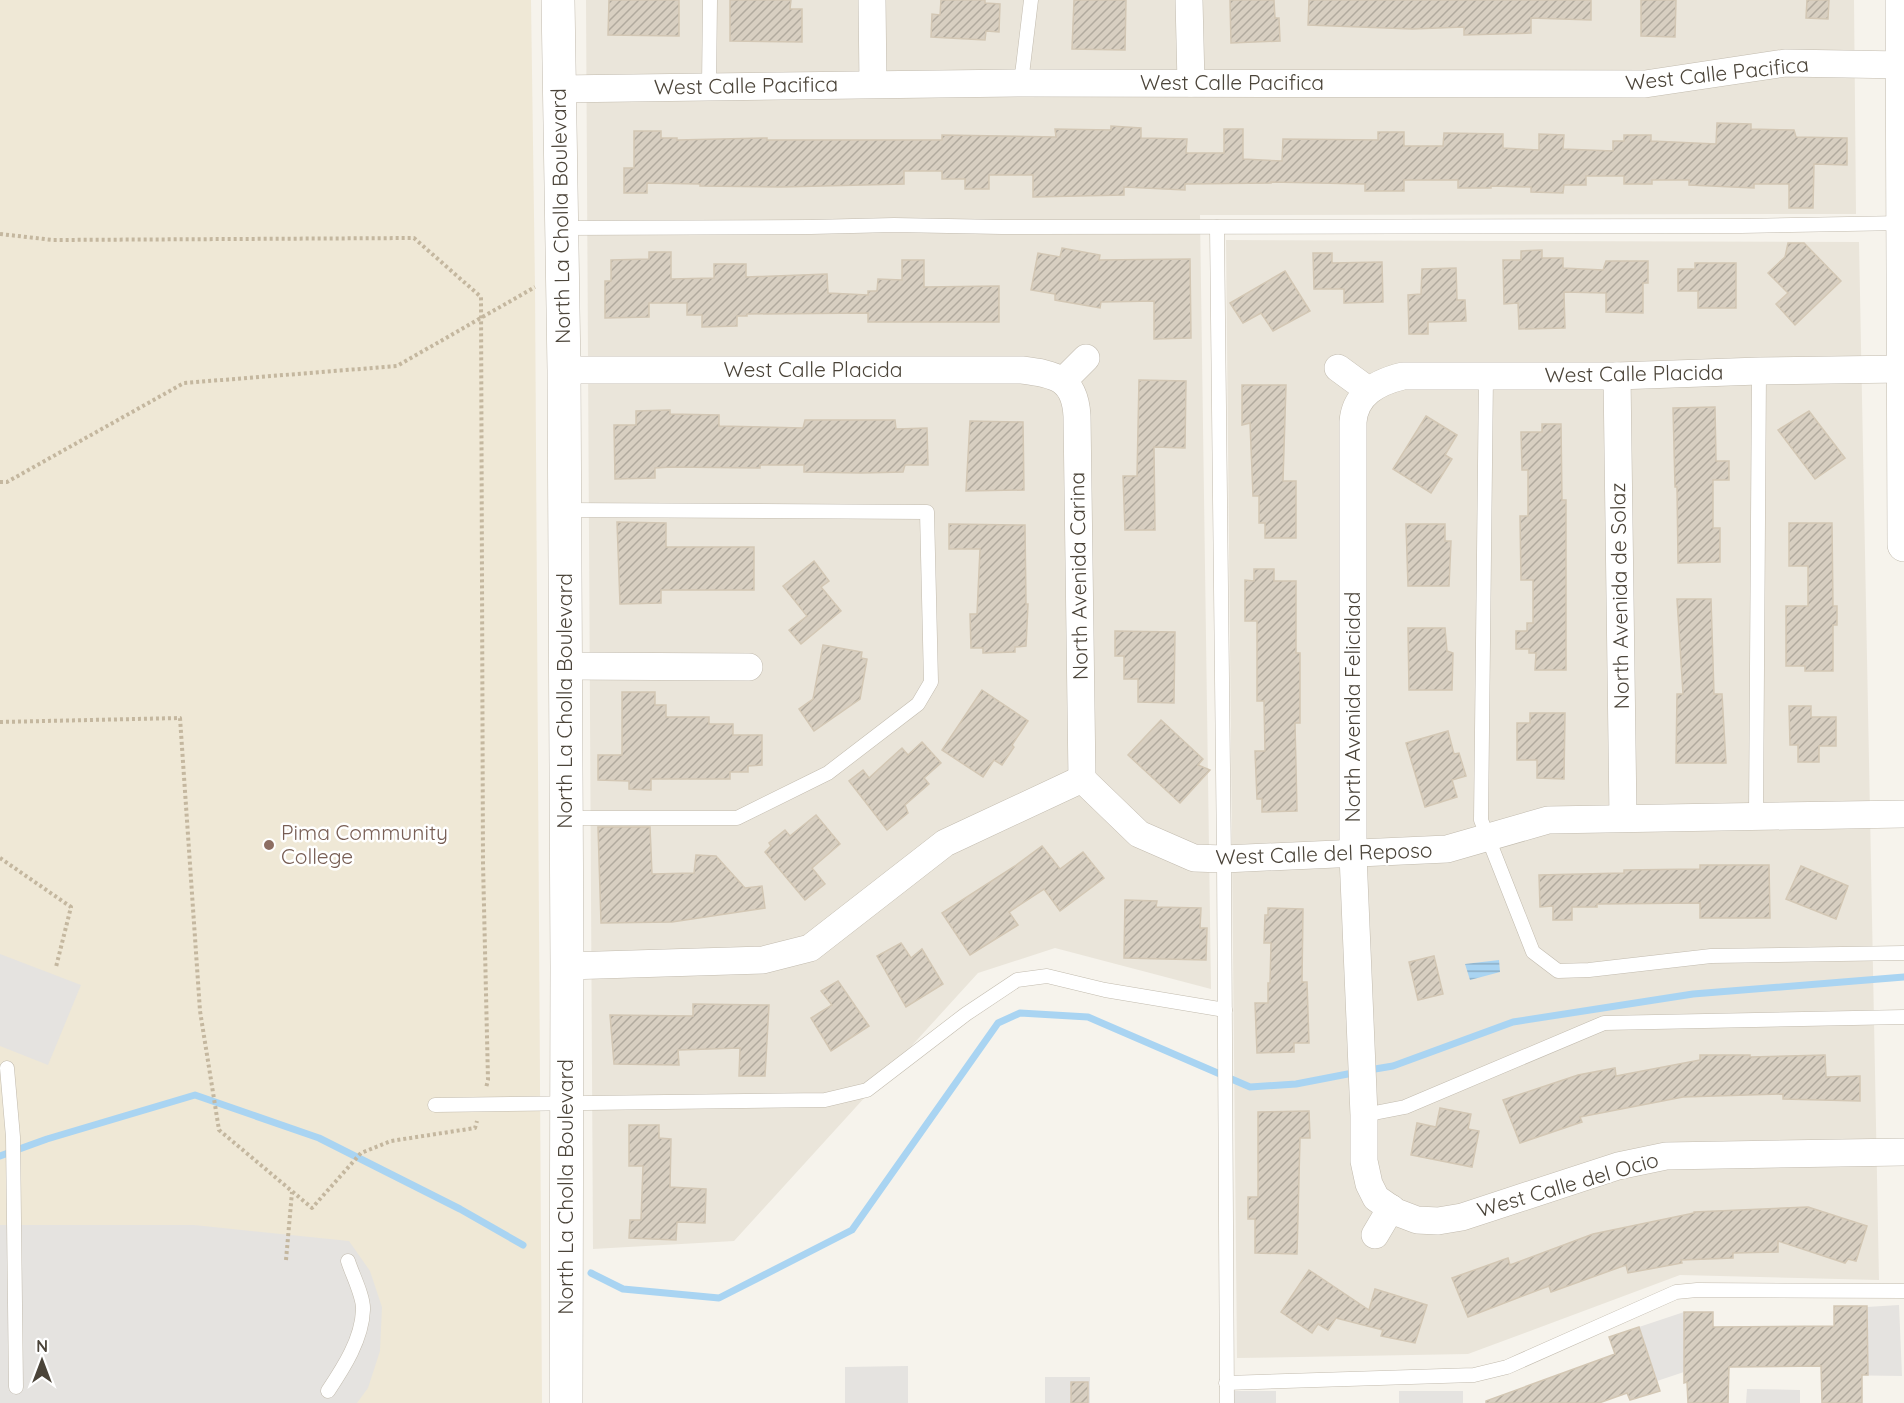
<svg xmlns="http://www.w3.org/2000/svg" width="1904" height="1403" viewBox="0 0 1904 1403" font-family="Quicksand,sans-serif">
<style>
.residential{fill:#eae5da}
.education{fill:#efe8d6}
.parking{fill:#e5e3e0}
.water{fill:url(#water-rules)}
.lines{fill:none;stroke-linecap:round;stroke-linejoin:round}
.stream{stroke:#a9d4f2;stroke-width:7}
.building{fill:url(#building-hatch);stroke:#d3c7b4;stroke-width:1.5}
.service-casing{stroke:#c2bbae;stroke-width:15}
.minor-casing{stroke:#c2bbae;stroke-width:28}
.tertiary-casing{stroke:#c2bbae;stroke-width:34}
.path{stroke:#c4b79f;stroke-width:4;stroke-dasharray:3 3;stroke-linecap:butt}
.service{stroke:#fff;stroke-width:14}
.minor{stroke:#fff;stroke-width:27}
.tertiary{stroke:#fff;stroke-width:33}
.education-dot{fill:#8d6e63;stroke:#fff;stroke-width:2}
.labels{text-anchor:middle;stroke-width:5;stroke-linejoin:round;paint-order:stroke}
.street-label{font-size:21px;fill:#4b4439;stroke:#fff}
.education-label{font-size:21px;fill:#785e54;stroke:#fff;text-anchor:start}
</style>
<defs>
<pattern id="water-rules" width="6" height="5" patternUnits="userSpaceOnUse" patternTransform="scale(1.5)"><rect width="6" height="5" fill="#a9d4f2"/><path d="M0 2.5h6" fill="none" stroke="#8caec5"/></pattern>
<pattern id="building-hatch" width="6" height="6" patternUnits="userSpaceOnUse" patternTransform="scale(1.5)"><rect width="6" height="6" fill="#d8cfc1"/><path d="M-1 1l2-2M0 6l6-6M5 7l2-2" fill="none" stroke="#b1aa9e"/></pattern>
</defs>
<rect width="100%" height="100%" fill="#f6f3ec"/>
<g class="residential">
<path d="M 586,0 L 1854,0 L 1856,214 L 1200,215 L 1211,989 L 1055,948 L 978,973 L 734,1241 L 593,1249 Z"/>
<path d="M 1226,240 L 1859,242 L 1879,1280 L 1680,1275 L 1468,1354 L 1237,1358 Z"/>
</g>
<path class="education" d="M 0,0 L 531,0 L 535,287 L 542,1403 L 0,1403 Z"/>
<g class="parking">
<path d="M 0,954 L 81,985 L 48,1065 L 0,1046 Z"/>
<path d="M 0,1225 L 194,1225 L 349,1241 L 370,1271 L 382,1307 L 380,1351 L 368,1388 L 357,1403 L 0,1403 Z"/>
<path d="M 1899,1305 L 1902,1376 L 1835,1375 L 1834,1309 Z"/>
<path d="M 1684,1312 L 1713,1312 L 1713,1372 L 1684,1372 L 1657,1381 L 1660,1391 L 1630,1400 L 1609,1337 Z"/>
<path d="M 908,1366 L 908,1403 L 845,1403 L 845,1367 Z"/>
<rect x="1045" y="1377" width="45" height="26"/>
<path d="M 1747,1389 L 1800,1390 L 1800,1403 L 1746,1403 Z"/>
<path d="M 1228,1391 L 1276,1391 L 1276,1403 L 1229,1403 Z"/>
<rect x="1399" y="1391" width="64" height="12"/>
</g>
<path class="water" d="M 1499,960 L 1500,972 L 1470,980 L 1465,964 Z"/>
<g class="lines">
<g class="stream">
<path d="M 1369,1070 L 1393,1066 L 1513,1022 L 1693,994 L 1904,977"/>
<path d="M 0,1156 L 47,1139 L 195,1095 L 319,1138 L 460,1209 L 523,1245"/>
<path d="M 591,1273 L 623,1289 L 719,1298 L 852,1230 L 998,1023 L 1020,1013 L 1088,1017 L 1250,1087 L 1296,1084 L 1358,1072"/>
</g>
</g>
<g class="building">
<path d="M 609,0 L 679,0 L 679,36 L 608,35 Z"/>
<path d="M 730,0 L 791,0 L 790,9 L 802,9 L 802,42 L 730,41 Z"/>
<path d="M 941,0 L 985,0 L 985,3 L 1000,4 L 999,32 L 986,31 L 985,40 L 931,37 L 932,14 L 940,15 Z"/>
<path d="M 1074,0 L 1126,0 L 1125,50 L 1072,49 Z"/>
<path d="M 1230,0 L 1274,0 L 1275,18 L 1279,18 L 1280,41 L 1231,43 Z"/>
<path d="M 1309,0 L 1591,0 L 1591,20 L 1531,18 L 1531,33 L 1464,35 L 1464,27 L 1412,29 L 1308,25 Z"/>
<path d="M 1641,0 L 1676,0 L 1675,37 L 1641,36 Z"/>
<path d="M 1807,0 L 1829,0 L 1828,19 L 1806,18 Z"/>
<path d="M 1717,123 L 1751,124 L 1751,129 L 1794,130 L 1796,137 L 1847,138 L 1847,165 L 1814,164 L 1813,208 L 1789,208 L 1789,184 L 1754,184 L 1754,188 L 1689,185 L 1689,180 L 1652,180 L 1652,184 L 1624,184 L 1624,176 L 1586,176 L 1586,185 L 1564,185 L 1563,193 L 1531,192 L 1531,187 L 1491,186 L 1491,188 L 1458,188 L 1458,180 L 1404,180 L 1404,191 L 1365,191 L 1365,184 L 1271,182 L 1271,183 L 1185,184 L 1185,190 L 1124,187 L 1124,195 L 1033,197 L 1033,175 L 989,175 L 989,189 L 965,189 L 965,179 L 942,179 L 942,171 L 904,171 L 904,184 L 781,187 L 700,186 L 700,184 L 647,183 L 647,193 L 624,193 L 624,168 L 634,168 L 634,131 L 661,131 L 661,138 L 677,138 L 677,140 L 767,138 L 767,140 L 942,140 L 942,135 L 1056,137 L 1055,129 L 1111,130 L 1111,126 L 1141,128 L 1141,138 L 1187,139 L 1186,153 L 1224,153 L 1224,129 L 1243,129 L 1243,159 L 1282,161 L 1283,139 L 1378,140 L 1378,132 L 1404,132 L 1404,146 L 1443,146 L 1444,133 L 1503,134 L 1503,148 L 1539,150 L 1539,134 L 1564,135 L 1563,149 L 1613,151 L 1613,141 L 1624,141 L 1624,135 L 1651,135 L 1651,141 L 1716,144 Z"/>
<path d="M 1788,243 L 1804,243 L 1841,281 L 1795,325 L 1776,304 L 1788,293 L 1768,273 L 1785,257 Z"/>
<path d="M 1062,248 L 1100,255 L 1099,260 L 1190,259 L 1191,338 L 1154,339 L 1154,301 L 1101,302 L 1100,308 L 1055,300 L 1055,294 L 1031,290 L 1038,253 L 1060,257 Z"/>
<path d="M 1542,250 L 1542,258 L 1563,258 L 1563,268 L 1603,270 L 1606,261 L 1648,261 L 1648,283 L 1643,283 L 1643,313 L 1606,312 L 1606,293 L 1564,292 L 1565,328 L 1519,329 L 1518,303 L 1504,304 L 1503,260 L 1521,260 L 1521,251 Z"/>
<path d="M 649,252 L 671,252 L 671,279 L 714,278 L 714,264 L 746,264 L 746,277 L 827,274 L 828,293 L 868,295 L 868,291 L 877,291 L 878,279 L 902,280 L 902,260 L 924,260 L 924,287 L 999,286 L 999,322 L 868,322 L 868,313 L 747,314 L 747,316 L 737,316 L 737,326 L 702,327 L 702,315 L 687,315 L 687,303 L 649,303 L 649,317 L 605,318 L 605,281 L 611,281 L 611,260 L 649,259 Z"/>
<path d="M 1313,253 L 1332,253 L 1332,263 L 1382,262 L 1383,302 L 1344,303 L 1344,289 L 1314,289 Z"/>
<path d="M 1695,263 L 1736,263 L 1736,308 L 1698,308 L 1698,291 L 1678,291 L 1678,269 L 1695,269 Z"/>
<path d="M 1456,268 L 1457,300 L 1465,300 L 1466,321 L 1428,322 L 1428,334 L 1409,334 L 1408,295 L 1421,294 L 1422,269 Z"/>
<path d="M 1285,271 L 1310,311 L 1273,331 L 1261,313 L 1243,323 L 1230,303 Z"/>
<path d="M 1139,380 L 1186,381 L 1185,448 L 1154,447 L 1155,530 L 1125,530 L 1123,476 L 1137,476 Z"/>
<path d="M 1242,385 L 1286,385 L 1283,481 L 1296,481 L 1296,538 L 1265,538 L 1265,523 L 1259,523 L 1259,496 L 1253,496 L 1250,423 L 1242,425 Z"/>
<path d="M 1715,407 L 1716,461 L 1729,461 L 1729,480 L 1713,480 L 1713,528 L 1720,528 L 1720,562 L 1678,563 L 1677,487 L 1675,487 L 1673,408 Z"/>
<path d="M 670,410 L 670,414 L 719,415 L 719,426 L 803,428 L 805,420 L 895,420 L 896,429 L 927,428 L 928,465 L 905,465 L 903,472 L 861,473 L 804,472 L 804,465 L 760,465 L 760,468 L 671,467 L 655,468 L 655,478 L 615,479 L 614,425 L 636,425 L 636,411 Z"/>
<path d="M 1809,411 L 1845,458 L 1815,479 L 1778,430 Z"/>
<path d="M 1426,416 L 1457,435 L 1445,455 L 1452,459 L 1431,493 L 1393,469 Z"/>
<path d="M 970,421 L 1023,422 L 1024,490 L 966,491 Z"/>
<path d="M 1542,424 L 1561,424 L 1562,500 L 1566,500 L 1566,670 L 1535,670 L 1536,653 L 1529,653 L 1529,649 L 1516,649 L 1516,631 L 1527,631 L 1527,623 L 1533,623 L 1533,580 L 1521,580 L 1520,516 L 1528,516 L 1528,470 L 1522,470 L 1521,432 L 1542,432 Z"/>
<path d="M 617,522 L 666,523 L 666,547 L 754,547 L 754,590 L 661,590 L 661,603 L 620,604 Z"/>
<path d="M 1789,523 L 1832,523 L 1833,606 L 1837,606 L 1837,625 L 1833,625 L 1833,671 L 1805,671 L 1805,666 L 1786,666 L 1786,606 L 1808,606 L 1808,566 L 1789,566 Z"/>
<path d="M 949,524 L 1025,525 L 1026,604 L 1028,604 L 1026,646 L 1015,647 L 1015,652 L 983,653 L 983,648 L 971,648 L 970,614 L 977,614 L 980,549 L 949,549 Z"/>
<path d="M 1406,524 L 1445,524 L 1445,541 L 1451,541 L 1449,586 L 1408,586 Z"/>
<path d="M 814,561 L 829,581 L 821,587 L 841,611 L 801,644 L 789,630 L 807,616 L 783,586 Z"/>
<path d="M 1254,569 L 1274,569 L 1274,581 L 1296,581 L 1296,653 L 1300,653 L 1300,723 L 1295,723 L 1297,811 L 1262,812 L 1262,799 L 1257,799 L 1255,751 L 1265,751 L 1264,701 L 1257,701 L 1257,621 L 1245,621 L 1245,580 L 1254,581 Z"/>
<path d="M 1677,599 L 1711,599 L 1714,694 L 1722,694 L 1726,763 L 1676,763 L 1677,694 L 1683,694 Z"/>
<path d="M 1408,628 L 1445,628 L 1447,651 L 1453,653 L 1452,690 L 1409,690 Z"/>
<path d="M 1115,631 L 1175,632 L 1174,703 L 1138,702 L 1138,679 L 1124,679 L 1124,656 L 1115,656 Z"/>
<path d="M 823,645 L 862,652 L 861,658 L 867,659 L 860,699 L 814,731 L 799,709 L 813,699 Z"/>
<path d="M 982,690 L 1028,721 L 1012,745 L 1014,747 L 1002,765 L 994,760 L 983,777 L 942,750 Z"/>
<path d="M 622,692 L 655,692 L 655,705 L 666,705 L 666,717 L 709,717 L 709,724 L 733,724 L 733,735 L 762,735 L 762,765 L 748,766 L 748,772 L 730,772 L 730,779 L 651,779 L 651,790 L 629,789 L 629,781 L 598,780 L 598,755 L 622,755 Z"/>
<path d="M 1789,706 L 1811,706 L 1811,717 L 1836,717 L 1836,746 L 1819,746 L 1819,762 L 1798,762 L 1798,745 L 1790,745 Z"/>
<path d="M 1530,713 L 1565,713 L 1564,779 L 1537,778 L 1537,760 L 1517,760 L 1517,723 L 1530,723 Z"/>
<path d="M 1161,720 L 1203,759 L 1198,765 L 1210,770 L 1180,803 L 1128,755 Z"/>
<path d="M 1448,731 L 1454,754 L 1459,753 L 1466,776 L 1452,780 L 1457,797 L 1425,807 L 1406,743 Z"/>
<path d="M 922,742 L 941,763 L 924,778 L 929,784 L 905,805 L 908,813 L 887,830 L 849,781 L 863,770 L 869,778 L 902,748 L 908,755 Z"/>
<path d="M 816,815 L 840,844 L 812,868 L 825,884 L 805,900 L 765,852 L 771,846 L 769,843 L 785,830 L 790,836 Z"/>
<path d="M 598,827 L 650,827 L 652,874 L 694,873 L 696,855 L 716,856 L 745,888 L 762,886 L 765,908 L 672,922 L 601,923 Z"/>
<path d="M 1042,846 L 1060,869 L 1083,852 L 1104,878 L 1060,911 L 1044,889 L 1009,912 L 1018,925 L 970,955 L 942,913 L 1015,866 Z"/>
<path d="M 1700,865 L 1769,865 L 1770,918 L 1700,918 L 1700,903 L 1597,904 L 1597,907 L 1572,907 L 1572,920 L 1553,920 L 1553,906 L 1540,907 L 1539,875 L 1624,873 L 1624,870 L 1700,869 Z"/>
<path d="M 1801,866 L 1848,886 L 1836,919 L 1786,899 Z"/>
<path d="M 1125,900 L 1157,901 L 1156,907 L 1201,908 L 1200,928 L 1207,928 L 1206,960 L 1124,958 Z"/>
<path d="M 1268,908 L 1303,909 L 1302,982 L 1307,982 L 1309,1043 L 1294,1043 L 1294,1052 L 1257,1053 L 1255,1003 L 1268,1003 L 1268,983 L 1270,983 L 1271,943 L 1264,943 L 1265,915 L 1268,915 Z"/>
<path d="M 901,943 L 911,958 L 922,949 L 943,984 L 906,1007 L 877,956 Z"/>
<path d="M 1434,956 L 1443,994 L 1418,1000 L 1409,962 Z"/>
<path d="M 838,981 L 869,1026 L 831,1051 L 811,1018 L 832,1005 L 821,991 Z"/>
<path d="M 693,1004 L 769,1005 L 765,1076 L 739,1076 L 740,1048 L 678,1050 L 679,1065 L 614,1064 L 610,1015 L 693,1016 Z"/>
<path d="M 1700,1055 L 1750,1055 L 1750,1057 L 1825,1055 L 1826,1077 L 1860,1076 L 1860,1101 L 1783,1099 L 1783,1094 L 1683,1097 L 1580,1117 L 1582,1122 L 1520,1143 L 1503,1100 L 1578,1075 L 1615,1068 L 1616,1076 L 1700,1060 Z"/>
<path d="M 1440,1108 L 1471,1114 L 1468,1129 L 1479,1131 L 1472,1167 L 1411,1155 L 1417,1123 L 1436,1127 Z"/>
<path d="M 1309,1111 L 1310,1138 L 1300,1138 L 1297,1254 L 1255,1253 L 1255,1219 L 1248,1219 L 1248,1197 L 1258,1197 L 1258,1112 Z"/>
<path d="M 629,1125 L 659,1125 L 659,1138 L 671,1139 L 670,1187 L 706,1189 L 705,1223 L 677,1222 L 676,1240 L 629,1238 L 630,1220 L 641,1220 L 643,1166 L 629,1166 Z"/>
<path d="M 1808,1207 L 1867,1226 L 1856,1261 L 1848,1259 L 1845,1263 L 1778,1241 L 1778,1252 L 1733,1253 L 1733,1258 L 1681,1260 L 1682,1263 L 1628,1273 L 1626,1265 L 1551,1292 L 1549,1286 L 1468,1317 L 1452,1278 L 1508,1258 L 1510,1265 L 1593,1234 L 1694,1213 L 1694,1212 Z"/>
<path d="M 1309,1270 L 1369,1310 L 1375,1289 L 1427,1305 L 1415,1343 L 1381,1336 L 1383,1330 L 1336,1318 L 1328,1330 L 1318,1324 L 1312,1333 L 1281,1312 Z"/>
<path d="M 1834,1306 L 1867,1306 L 1868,1375 L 1862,1375 L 1862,1403 L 1822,1403 L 1821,1366 L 1729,1367 L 1728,1403 L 1688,1403 L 1687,1382 L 1684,1383 L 1684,1312 L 1713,1312 L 1713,1327 L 1834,1326 Z"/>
<path d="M 1639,1327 L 1660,1391 L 1630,1400 L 1627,1393 L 1599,1403 L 1486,1403 L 1486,1401 L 1615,1354 L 1609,1337 Z"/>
<rect x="1071" y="1382" width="17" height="21"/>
</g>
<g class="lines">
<defs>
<g id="service">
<path d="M 1021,83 L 1031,0"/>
<path d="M 709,86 L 710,0"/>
<path d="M 1217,227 L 1224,859 L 1227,1403"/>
<path d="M 561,228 L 811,227 L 894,225 L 1002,227 L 1741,226 L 1903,223"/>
<path d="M 1486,376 L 1481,820 L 1533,952 L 1558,971 L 1589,970 L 1711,956 L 1904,953"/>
<path d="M 564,510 L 927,512 L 931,682 L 918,704 L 828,773 L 737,818 L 565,818"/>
<path d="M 1756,817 L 1759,371"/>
<path d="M 7,1068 L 13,1137 L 16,1387"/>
<path d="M 435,1105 L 825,1100 L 867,1090 L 966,1014 L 1017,980 L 1047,976 L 1105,990 L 1225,1010"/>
<path d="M 1364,1115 L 1405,1107 L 1604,1023 L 1904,1017"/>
<path d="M 1226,1383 L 1474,1375 L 1507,1367 L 1676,1292 L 1697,1290 L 1904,1291"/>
<path d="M 328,1391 C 344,1367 362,1339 363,1310 C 364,1297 352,1274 348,1261"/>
</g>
<g id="minor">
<path d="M 872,0 L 873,84"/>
<path d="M 1189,0 L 1191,83"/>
<path d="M 558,89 L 1021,83 L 1645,84 L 1785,63 L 1904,65"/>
<path d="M 1338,368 L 1368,390"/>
<path d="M 1903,369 L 1759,371 L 1617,376 L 1403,376 C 1378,382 1355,394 1353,422 L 1353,855 L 1364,1115 L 1364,1161 L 1369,1184 L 1376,1198 L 1396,1212 L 1417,1220 L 1438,1221 L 1462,1217 L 1618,1166 L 1666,1156 L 1904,1152"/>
<path d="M 564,370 L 1022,370 C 1055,374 1075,378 1077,416 L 1082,779"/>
<path d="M 1617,376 L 1623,817"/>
<path d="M 1063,381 L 1086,358"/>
<path d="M 564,666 L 749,667"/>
<path d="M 567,966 L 763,960 L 810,948 L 945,843 L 1082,779 L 1139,834 L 1194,858 L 1224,859 L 1447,849 L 1548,820 L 1904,814"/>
<path d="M 1375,1235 L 1391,1208"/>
</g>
<g id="tertiary">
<path d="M 558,0 L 564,370 L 567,966 L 566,1403"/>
<path d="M 1902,0 L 1904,545"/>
</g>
</defs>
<use href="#service" class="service-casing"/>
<use href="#minor" class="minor-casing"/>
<use href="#tertiary" class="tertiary-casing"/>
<g class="path">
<path d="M 0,234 L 53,240 L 414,238 L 481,297 L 483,863 L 488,1080 L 486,1088"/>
<path d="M 0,482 L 7,482 L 184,383 L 397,366 L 535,287"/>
<path d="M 0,722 L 180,718 L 200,1011 L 219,1130 L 312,1208 L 361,1153 L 391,1141 L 475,1128 L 477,1121"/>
<path d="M 0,858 L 71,907 L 56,967"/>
<path d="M 286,1260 L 292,1192"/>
</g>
<use href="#service" class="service"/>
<use href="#minor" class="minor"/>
<use href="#tertiary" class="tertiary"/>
</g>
<circle class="education-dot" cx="269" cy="845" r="6"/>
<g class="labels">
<g class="street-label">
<text transform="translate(1717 74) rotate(-6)" y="7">West Calle Pacifica</text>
<text x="1232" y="90">West Calle Pacifica</text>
<text transform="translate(746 86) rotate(-1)" y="7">West Calle Pacifica</text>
<text transform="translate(561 216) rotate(-91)" y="7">North La Cholla Boulevard</text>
<text x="813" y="377">West Calle Placida</text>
<text transform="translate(1634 374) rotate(-1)" y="7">West Calle Placida</text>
<text transform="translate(1079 576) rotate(-91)" y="7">North Avenida Carina</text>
<text transform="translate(1620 596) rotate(-91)" y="7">North Avenida de Solaz</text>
<text transform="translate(565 701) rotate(-90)" y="7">North La Cholla Boulevard</text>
<text transform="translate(1353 707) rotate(-90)" y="7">North Avenida Felicidad</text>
<text transform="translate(1324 854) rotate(-2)" y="7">West Calle del Reposo</text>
<text transform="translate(1568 1185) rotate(-16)" y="7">West Calle del Ocio</text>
<text transform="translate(566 1187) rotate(-90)" y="7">North La Cholla Boulevard</text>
</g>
<g class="education-label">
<text x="281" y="840">Pima Community<tspan x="281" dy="24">College</tspan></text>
</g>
</g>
<g transform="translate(42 1361)" stroke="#ffffff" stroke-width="4.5" paint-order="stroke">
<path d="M0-4.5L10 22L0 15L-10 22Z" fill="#4b4439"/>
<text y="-9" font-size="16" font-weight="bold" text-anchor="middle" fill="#4b4439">N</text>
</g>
</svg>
